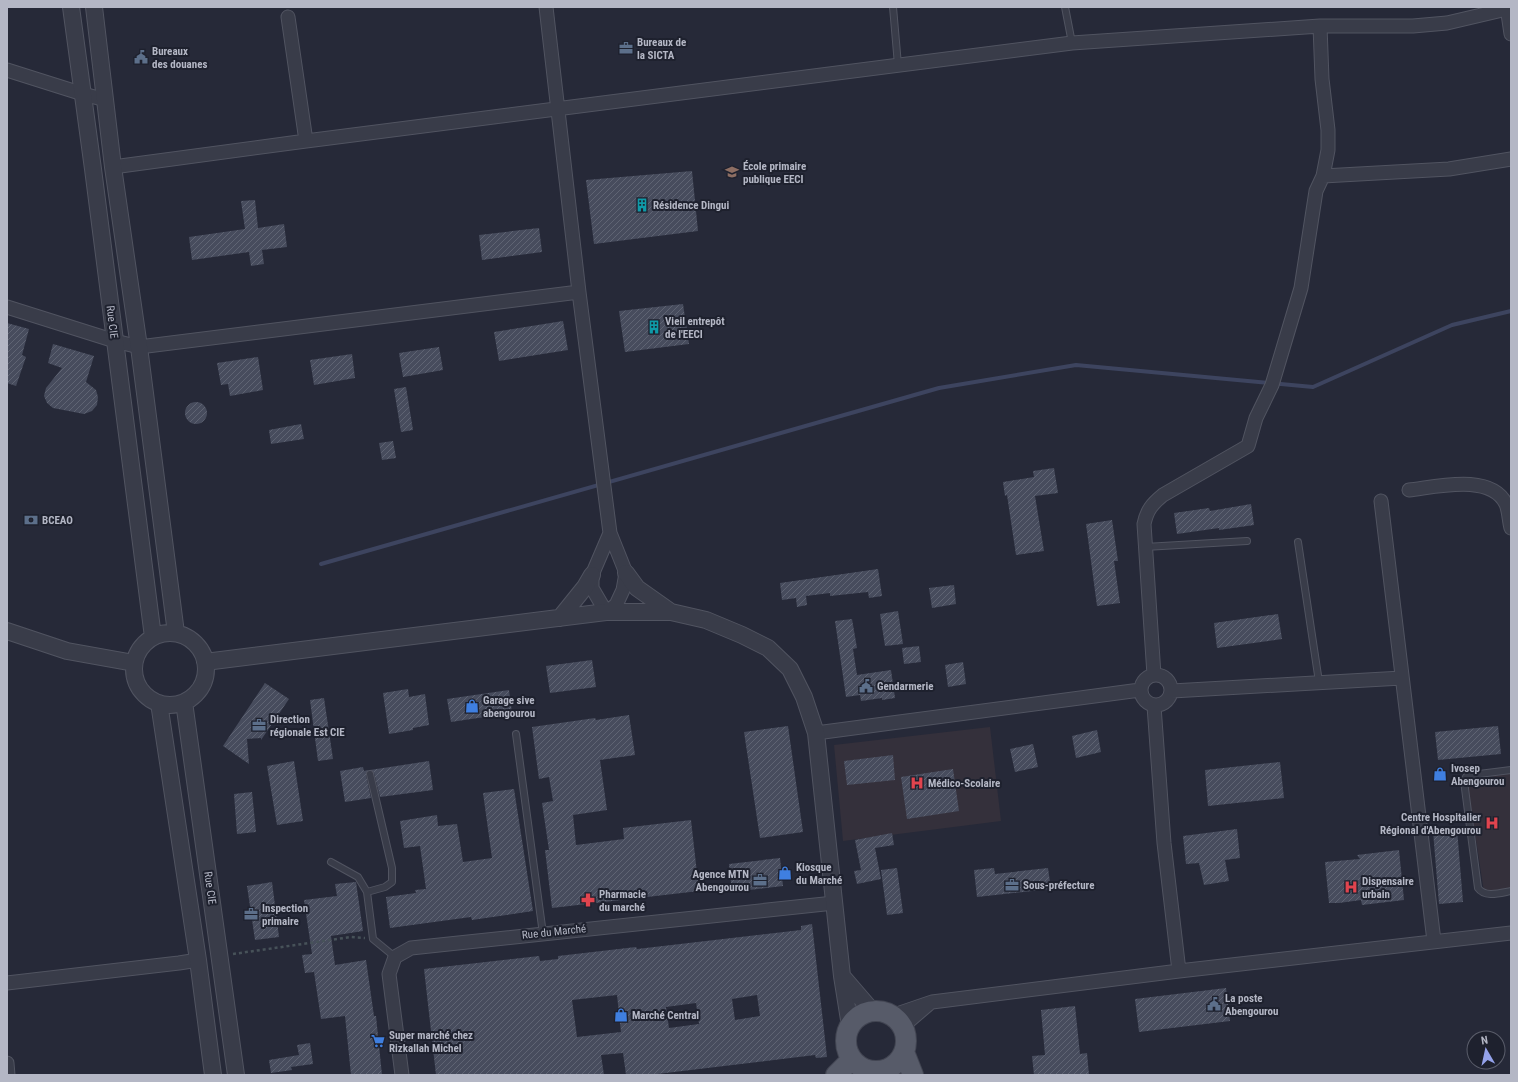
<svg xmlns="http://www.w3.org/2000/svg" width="1518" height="1082" font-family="'Roboto Condensed',sans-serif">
<defs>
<pattern id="building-hatch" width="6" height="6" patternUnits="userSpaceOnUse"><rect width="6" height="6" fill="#474c5d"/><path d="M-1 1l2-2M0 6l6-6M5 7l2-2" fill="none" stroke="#5f6473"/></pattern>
</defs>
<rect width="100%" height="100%" fill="#262938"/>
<path fill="#34303b" d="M990,727L1001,821L843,841L834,745Z
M1511,773V888L1484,892L1467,781Z"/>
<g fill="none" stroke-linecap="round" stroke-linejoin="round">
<path stroke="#3d445f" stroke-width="4" d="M321,564L939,388L1076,365L1313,387L1452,325L1511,311"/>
</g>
<path fill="url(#building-hatch)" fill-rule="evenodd" d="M692,171L698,231L594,244L586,180Z
M255,200L258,228L284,224L287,247L262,250L264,264L251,266L249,252L192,260L189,237L245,229L241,201Z
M539,228L542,252L482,260L479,235Z
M683,304L689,344L625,352L619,311Z
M563,321L568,350L499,361L494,332Z
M7,323L29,329L22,355L26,357L16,386L7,383Z
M53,344L94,356L86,382L96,390L98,397L97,405L92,411L84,414L53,408L47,403L44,396L46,388L62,368L48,363Z
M439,347L443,370L403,377L399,353Z
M352,354L355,378L314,385L310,360Z
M258,357L263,390L230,396L228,384L221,385L217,363Z
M406,387L413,430L401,432L394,389Z
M185 413a11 11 0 1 1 22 0a11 11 0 1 1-22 0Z
M301,424L304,439L271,444L269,430Z
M393,441L396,458L382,460L379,443Z
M1054,468L1058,493L1035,496L1044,551L1016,555L1007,495L1005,496L1003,482L1034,477L1033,471Z
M1251,504L1254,525L1219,530V528L1177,534L1174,513L1209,508L1210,511Z
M1112,520L1118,561H1114L1120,603L1097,606L1086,524Z
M878,569L882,596L869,598L868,592L830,596V593L806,596L807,605L797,607L796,598L782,600L780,583Z
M954,585L956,604L932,608L929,588Z
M898,611L903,644L885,646L880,614Z
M1278,614L1282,639L1217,648L1214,623Z
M852,619L857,648L853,649L857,675L891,670L895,698L882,700V698L861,701L860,695L846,697L835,621Z
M919,646L921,662L904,664L902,648Z
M592,660L596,687L550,693L546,666Z
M963,662L966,684L948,687L945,665Z
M265,683L289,699L261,740V738L247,739L249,764L223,746Z
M408,689L409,697L425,694L429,725L413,728V730L389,734L383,693Z
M509,690L512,713L451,722L447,699Z
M324,698L333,759L318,761L310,700Z
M629,715L635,755L600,760L607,810L573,815L576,845L624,839L623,828L691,820L699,891L552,908L545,850H549L542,803L553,801L549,777L539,779L532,727L595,718L596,720Z
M788,726L803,832L760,838L744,732Z
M1498,726L1501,754L1438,760L1435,732Z
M1097,730L1101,752L1076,758L1072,736Z
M1033,744L1038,767L1015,772L1010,749Z
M893,755L895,780L847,785L844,761Z
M294,761L303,821L277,825L267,766Z
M429,761L433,790L380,797L374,773L370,770Z
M1280,762L1284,798L1208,806L1205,770Z
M363,767L364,771L368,770L366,775L371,798L345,802L340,771Z
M953,769L959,811L907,819L901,777Z
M514,789L533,911L472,920L471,917L390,928L386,897L416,893L415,890L426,889L420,846L404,848L400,821L437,815L438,826L457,824L463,862L492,858L483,793Z
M252,792L256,832L237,834L234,794Z
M1237,829L1240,858L1225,860L1229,881L1204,885L1199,863L1186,864L1183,836Z
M1457,829L1463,902L1439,904L1433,831Z
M892,833L894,845L875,848L881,879L857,884L854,871L861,870L855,840Z
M1399,850L1404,900L1362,905L1361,900L1339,903H1329L1325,862L1360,859L1357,855Z
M780,858L783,886L732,892L729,864Z
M897,868L903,913L887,915L881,870Z
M994,868L995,874L1048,868L1051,889L977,897L974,870Z
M272,882L279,937L255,940L247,886Z
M356,882L363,931L331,936L335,965L366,960L374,1016H376L382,1075H351L345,1016L321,1019L314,972L305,973L302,955L312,954L304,900L337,896L335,884Z
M812,924L827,1057L816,1058L815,1055L649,1075H626L623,1053L601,1055L604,1075H436L424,969L539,956L540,961L558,959V956L636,947L637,949L801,930V926ZM617,995L621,1032L577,1037L572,1000ZM757,995L760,1016L735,1020L732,999ZM696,1003L699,1024L669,1028L666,1007Z
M1226,988L1230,1021L1139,1032L1135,999Z
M1075,1006L1080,1054L1087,1053L1089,1075H1034L1032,1056L1045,1055L1041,1010Z
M310,1043L313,1064L291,1067L292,1070L271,1073L269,1060L299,1055L297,1045Z"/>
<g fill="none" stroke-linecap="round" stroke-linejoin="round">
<g stroke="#515461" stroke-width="8">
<path id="service" d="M893,7L898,65
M1065,7L1072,43
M1298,542L1319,682
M1145,547L1247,541
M516,734L543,934
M1511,770L1471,775L1466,777L1464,781L1478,888C1485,898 1500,893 1511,891
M331,862L358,877L367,892L373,939L395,957
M367,892L385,887L392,882V868L370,774"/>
</g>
<g stroke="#515461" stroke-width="15">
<path id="minor" d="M546,7L579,292L610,533L626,573L623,590L616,605L606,612L592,588V575L610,533
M1507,7L1511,34
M288,17L306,141
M7,70L83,94L106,100
M113,167L306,141L1072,43L1320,26H1413L1447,23L1511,8
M1323,176L1449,169L1511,159
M7,307L115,341L139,347L579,292
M1409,490C1436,487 1491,473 1506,504C1509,511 1509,521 1511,528
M1381,501L1434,941
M1141 690a15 15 0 1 1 30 0a15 15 0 1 1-30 0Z
M1154,675L1144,524C1147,510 1152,504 1163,495L1248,446L1256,418L1272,385L1301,288L1316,191L1323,176L1328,150V130L1322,79L1320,26
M1172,691L1402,678
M1154,706L1164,843L1179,971
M816,733L1140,690
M7,983L179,963L198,960
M891,1016L932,1002L1179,971L1511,933
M902,1027L930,1003
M7,1063L8,1075
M402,1075L389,974L395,957L411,948L834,903"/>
</g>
<g stroke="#515461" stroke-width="18">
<path id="tertiary" d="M71,7L93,169L153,637
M94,7L113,167L139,347L176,633
M626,573L637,588L671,612
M560,618L585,587L592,575
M7,631L67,651L134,663
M134 669a36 36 0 1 1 72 0a36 36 0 1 1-72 0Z
M205,662L606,612H671L706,620L742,635L768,648L790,669L804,697L816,733L842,976L850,1026
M184,702L236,1075
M159,703L198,960L213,1075
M842,976L873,1012"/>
</g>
<g stroke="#424552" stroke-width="22">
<path id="primary" d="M846 1041a30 30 0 1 1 60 0a30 30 0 1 1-60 0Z
M904,1052L913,1075
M836,1075L852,1059"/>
</g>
<path stroke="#475259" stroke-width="2.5" stroke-dasharray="3 3" stroke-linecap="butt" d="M233,954L351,937L365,938"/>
<use href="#service" stroke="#393c49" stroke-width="6"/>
<use href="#minor" stroke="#393c49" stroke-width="13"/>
<use href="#tertiary" stroke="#393c49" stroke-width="16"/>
<use href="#primary" stroke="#575b69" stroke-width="20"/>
</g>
<defs>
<g id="office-bare" transform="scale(1.08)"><path d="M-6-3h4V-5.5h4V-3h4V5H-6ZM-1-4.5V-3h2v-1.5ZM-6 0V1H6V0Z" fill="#5c6f8a" stroke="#1e212e" stroke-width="2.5" paint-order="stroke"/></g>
<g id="civic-bare" transform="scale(1.08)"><path d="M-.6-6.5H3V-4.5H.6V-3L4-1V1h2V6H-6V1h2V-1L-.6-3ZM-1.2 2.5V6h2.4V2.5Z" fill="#5c6f8a" stroke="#1e212e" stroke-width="2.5" paint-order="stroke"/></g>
<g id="school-bare" transform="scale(1.08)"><path d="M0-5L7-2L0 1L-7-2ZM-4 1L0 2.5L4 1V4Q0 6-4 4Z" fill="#8d6e63" stroke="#1e212e" stroke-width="2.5" paint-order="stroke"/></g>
<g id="building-bare" transform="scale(1.08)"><path d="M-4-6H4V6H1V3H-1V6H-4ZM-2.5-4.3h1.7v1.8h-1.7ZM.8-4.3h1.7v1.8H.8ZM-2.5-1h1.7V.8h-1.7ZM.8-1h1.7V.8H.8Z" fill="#0f9aa8" stroke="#1e212e" stroke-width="2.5" paint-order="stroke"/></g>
<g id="bank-bare" transform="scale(1.08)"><path d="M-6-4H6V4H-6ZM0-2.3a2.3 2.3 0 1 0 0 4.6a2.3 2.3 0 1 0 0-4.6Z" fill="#5c6f8a" stroke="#1e212e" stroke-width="2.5" paint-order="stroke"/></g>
<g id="shop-bare" transform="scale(1.08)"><path d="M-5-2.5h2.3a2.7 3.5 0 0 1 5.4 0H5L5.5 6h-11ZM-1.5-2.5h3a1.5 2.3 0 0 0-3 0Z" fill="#3f7fe0" stroke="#1e212e" stroke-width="2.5" paint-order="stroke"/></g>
<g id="hospital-bare" transform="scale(1.08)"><path d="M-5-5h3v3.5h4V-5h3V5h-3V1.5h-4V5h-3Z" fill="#e0444e" stroke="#1e212e" stroke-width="2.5" paint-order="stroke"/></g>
<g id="pharmacy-bare" transform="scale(1.08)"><path d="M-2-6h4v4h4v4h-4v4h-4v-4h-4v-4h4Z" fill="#e0444e" stroke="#1e212e" stroke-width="2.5" paint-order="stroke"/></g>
<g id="supermarket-bare" transform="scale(1.08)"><path d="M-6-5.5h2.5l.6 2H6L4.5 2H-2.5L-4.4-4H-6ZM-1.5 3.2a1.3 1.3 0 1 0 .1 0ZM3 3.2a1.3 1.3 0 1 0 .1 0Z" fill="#3f7fe0" stroke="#1e212e" stroke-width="2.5" paint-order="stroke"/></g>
</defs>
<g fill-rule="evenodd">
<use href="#office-bare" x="626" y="48"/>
<use href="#civic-bare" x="141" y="57"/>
<use href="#school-bare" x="732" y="172"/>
<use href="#building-bare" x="642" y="205"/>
<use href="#building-bare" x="654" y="327"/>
<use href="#bank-bare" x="31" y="520"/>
<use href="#civic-bare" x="866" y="686"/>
<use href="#shop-bare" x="472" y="706"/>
<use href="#office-bare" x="259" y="725"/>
<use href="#shop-bare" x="1440" y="774"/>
<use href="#hospital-bare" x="917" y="783"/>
<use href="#hospital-bare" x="1492" y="823"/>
<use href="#shop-bare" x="785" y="873"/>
<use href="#office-bare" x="760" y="880"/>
<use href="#office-bare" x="1012" y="885"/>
<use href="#hospital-bare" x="1351" y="887"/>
<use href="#pharmacy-bare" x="588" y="900"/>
<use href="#office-bare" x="251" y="914"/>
<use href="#civic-bare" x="1214" y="1004"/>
<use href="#shop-bare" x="621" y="1015"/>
<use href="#supermarket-bare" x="378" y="1041"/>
</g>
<g text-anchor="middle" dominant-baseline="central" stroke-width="4" stroke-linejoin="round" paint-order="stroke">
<g font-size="11" font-weight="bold" fill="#b4b7c5" stroke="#1e212e" text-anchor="start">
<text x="637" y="42">Bureaux de<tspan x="637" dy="13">la SICTA</tspan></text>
<text x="152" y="51">Bureaux<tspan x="152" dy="13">des douanes</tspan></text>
<text x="743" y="166">École primaire<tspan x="743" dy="13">publique EECI</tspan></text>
<text x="653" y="205">Résidence Dingui</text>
<text x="665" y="321">Vieil entrepôt<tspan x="665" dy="13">de l'EECI</tspan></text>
<text x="42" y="520">BCEAO</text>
<text x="877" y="686">Gendarmerie</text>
<text x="483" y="700">Garage sive<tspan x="483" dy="13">abengourou</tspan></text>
<text x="270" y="719">Direction<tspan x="270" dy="13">régionale Est CIE</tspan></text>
<text x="1451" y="768">Ivosep<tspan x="1451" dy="13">Abengourou</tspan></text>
<text x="928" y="783">Médico-Scolaire</text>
<text x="1481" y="817" text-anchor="end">Centre Hospitalier<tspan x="1481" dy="13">Régional d'Abengourou</tspan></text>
<text x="796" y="867">Kiosque<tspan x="796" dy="13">du Marché</tspan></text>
<text x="749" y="874" text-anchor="end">Agence MTN<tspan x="749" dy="13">Abengourou</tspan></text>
<text x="1362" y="881">Dispensaire<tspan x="1362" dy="13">urbain</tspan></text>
<text x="1023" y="885">Sous-préfecture</text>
<text x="599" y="894">Pharmacie<tspan x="599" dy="13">du marché</tspan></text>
<text x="262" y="908">Inspection<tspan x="262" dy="13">primaire</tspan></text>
<text x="1225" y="998">La poste<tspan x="1225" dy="13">Abengourou</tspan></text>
<text x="632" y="1015">Marché Central</text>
<text x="389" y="1035">Super marché chez<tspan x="389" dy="13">Rizkallah Michel</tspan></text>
</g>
<g font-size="11" fill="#b4b7c5" stroke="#1e212e">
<text transform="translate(112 322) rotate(83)">Rue CIE</text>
<text transform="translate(210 888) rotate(82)">Rue CIE</text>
<text transform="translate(554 932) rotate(-6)">Rue du Marché</text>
</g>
</g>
<rect width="1518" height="1082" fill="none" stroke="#b4b7c5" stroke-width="16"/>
<g transform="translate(1486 1050) rotate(351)"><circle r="19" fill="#1e212e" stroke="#5a5d6a"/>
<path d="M0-3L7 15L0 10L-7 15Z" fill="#94a2ea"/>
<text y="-6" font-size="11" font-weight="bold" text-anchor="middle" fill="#b4b7c5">N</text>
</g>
</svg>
